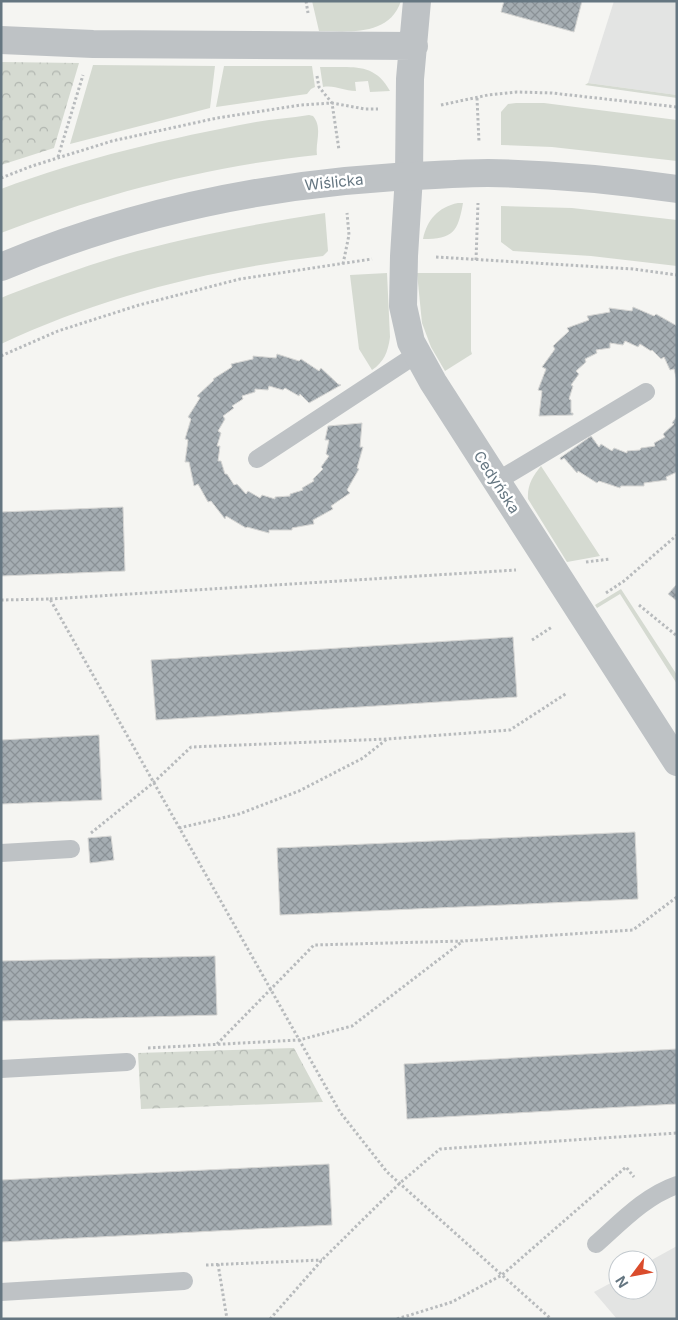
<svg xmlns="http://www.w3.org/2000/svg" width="678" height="1320" font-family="Inter,sans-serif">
<defs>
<pattern id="forest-crowns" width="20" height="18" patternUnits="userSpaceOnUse" patternTransform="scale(1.25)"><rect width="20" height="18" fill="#d5dad1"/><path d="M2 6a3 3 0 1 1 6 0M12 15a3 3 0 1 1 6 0" fill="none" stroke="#b0b5af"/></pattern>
<pattern id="building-cross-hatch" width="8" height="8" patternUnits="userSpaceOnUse" patternTransform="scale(1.25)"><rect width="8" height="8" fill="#a5adb2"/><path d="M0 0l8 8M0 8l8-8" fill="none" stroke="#8a9196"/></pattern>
</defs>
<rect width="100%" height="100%" fill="#f5f5f2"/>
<path fill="#e3e4e3" d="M614,1H677V95L588,83Z
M677,1246V1319H617L594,1292L618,1279V1290H648V1262Z"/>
<path fill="#d5dad1" d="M312,1H401C389,37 348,31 319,31Z
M93,65L215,66L210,108L70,144Z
M224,66H312L315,87L311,89L307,94L216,107Z
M320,67C350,68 374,61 390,91L370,92L368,81L355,82L356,91C343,91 336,85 323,87Z
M588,83L677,95V98L585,85Z
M516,103H544L677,120V161L552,147L501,145V112L508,104Z
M309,115L313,116C323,128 315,142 317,155C209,166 102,194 1,233V189C83,158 170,138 256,122C273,119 291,118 309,115Z
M458,203H463C458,232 453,239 423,239C427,220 438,207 458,203Z
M501,206L572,208L677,220V266L591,256L513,251L501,242Z
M325,213L328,251L323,256C212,269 103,296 1,344V298L8,295C44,281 80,268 116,257C185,237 255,224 325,213Z
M387,273L390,337C388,352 384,362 372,370L359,349L350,275Z
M417,273H471V351L472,354L445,371L431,347L422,323Z
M541,466L600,556L567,562L528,499C527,485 533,476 541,466Z
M621,589L677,675V684L620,594L597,608L595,605Z"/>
<path fill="url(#forest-crowns)" d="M1,62L79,63L54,148L1,165Z
M294,1048L323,1102L141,1109L138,1053Z"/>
<path fill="url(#building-cross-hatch)" stroke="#d6d6d4" d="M504,1H582L574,32L501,12Z
M633,307L654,316L656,314L677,326V381L674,369L670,370L664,357L661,359L652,350L651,351L640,344L638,347L625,341L623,345L610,343V348L596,350L597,353L585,359L586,362L576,371L579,374L571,385L573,386L569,399L571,400V413H573V415L539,416L542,391L538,390L546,369L542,367L555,349L553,346L569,331L567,328L589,320L587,316L610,312L609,308L632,311Z
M277,354L299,361L301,359L319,371L321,368L338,384L341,385L309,403L300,394L299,396L285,388L283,390L269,386L268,390L255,389V392L242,396L243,399L232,406L234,408L223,416L225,419L218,431L221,433L217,446H220L218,461H221L225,474H227L234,485L237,484L246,494L248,491L260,498L262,495L275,499V497L290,496V494L303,490L302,488L314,481L313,479L323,469L321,467L329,456L326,454L329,440H325L328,426L362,423L360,447H363L357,468L359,469L347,490L350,493L331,506L333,509L313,520L314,524L292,528V530H269V533L247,527L246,528L226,516L225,519L211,501L208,502L198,484L194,486L189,462H185L188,440L185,439L191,419L188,417L200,398L197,396L214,380L213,379L232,367L231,364L253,359V356L276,358Z
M677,416V472L666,477L667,480L644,483V486H621L620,488L599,481L597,483L578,471L577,473L564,458L561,460L560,458L591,436L599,447L601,444L612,451L614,448L627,453V451L640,450L641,448L655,446L654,443L665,437L663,434L674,424L672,423Z
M123,507L125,571L1,576V512Z
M677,584V601L668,594Z
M513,637L517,697L156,720L151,660Z
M99,735L102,800L1,804V740Z
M635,832L638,899L280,915L277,848Z
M111,836L114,860L90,863L88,838Z
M215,956L217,1015L1,1021V961Z
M677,1049V1104L407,1119L404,1064Z
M329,1164L332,1225L1,1242V1180Z"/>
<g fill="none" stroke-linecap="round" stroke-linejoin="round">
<path stroke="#b8bbbd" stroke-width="3" stroke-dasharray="2.5 2.5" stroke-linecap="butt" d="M306,1L308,13
M317,76L319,87L332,103L339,150
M477,98L479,142
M441,105L488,95L517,92L552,93L677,107
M58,157L83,75
M1,178L32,166L112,141L217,118L301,105L332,103L365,109H378
M436,257L633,269L677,275
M476,260L478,203
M343,264L349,235L347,213
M1,356L58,331L139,305L240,279L372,259
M586,562L610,559
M606,593L624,581L677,535
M50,599L516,570
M1,600L50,599L340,1112L387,1172L551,1319
M639,605L677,636
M532,640L552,627
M179,828L239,814L299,791L363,758L387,739
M91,833L153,783L191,747L387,739L510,730L567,693
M217,1044L314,945L463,941L633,930L677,897
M148,1048L299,1040L352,1026L463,941
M218,1264L227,1319
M206,1265L322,1260
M270,1319L322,1260L400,1183L440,1149L677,1133
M397,1319L452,1302L502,1275L626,1167L634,1177"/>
<path stroke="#bec2c5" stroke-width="18" d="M257,459L417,354
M497,481L646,392
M1,853L71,849
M1,1069L127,1062
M596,1244C621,1222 645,1196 677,1185
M1,1292L184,1281"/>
<path stroke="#bec2c5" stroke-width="28" d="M417,1L410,79L409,176L404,256L403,306L411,342L433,382L677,762
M1,40L93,44L414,46"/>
<path stroke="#bec2c5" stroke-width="28" d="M1,267C139,209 286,180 435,175C453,174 471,173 488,173C551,174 615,180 677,189"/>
</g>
<g text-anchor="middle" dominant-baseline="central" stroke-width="5" stroke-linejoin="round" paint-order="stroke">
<g font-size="15" fill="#657681" stroke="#fff">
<text transform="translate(334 182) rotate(-6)">Wiślicka</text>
<text transform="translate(497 482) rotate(57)">Cedyńska</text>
</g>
</g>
<rect width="678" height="1320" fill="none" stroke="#657681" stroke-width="5"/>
<g transform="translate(633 1275) rotate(238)"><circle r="24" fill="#ffffff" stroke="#c1c8cd"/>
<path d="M0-4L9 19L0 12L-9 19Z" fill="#da4c2c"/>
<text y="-8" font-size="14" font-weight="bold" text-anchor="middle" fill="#657681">N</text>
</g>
</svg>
